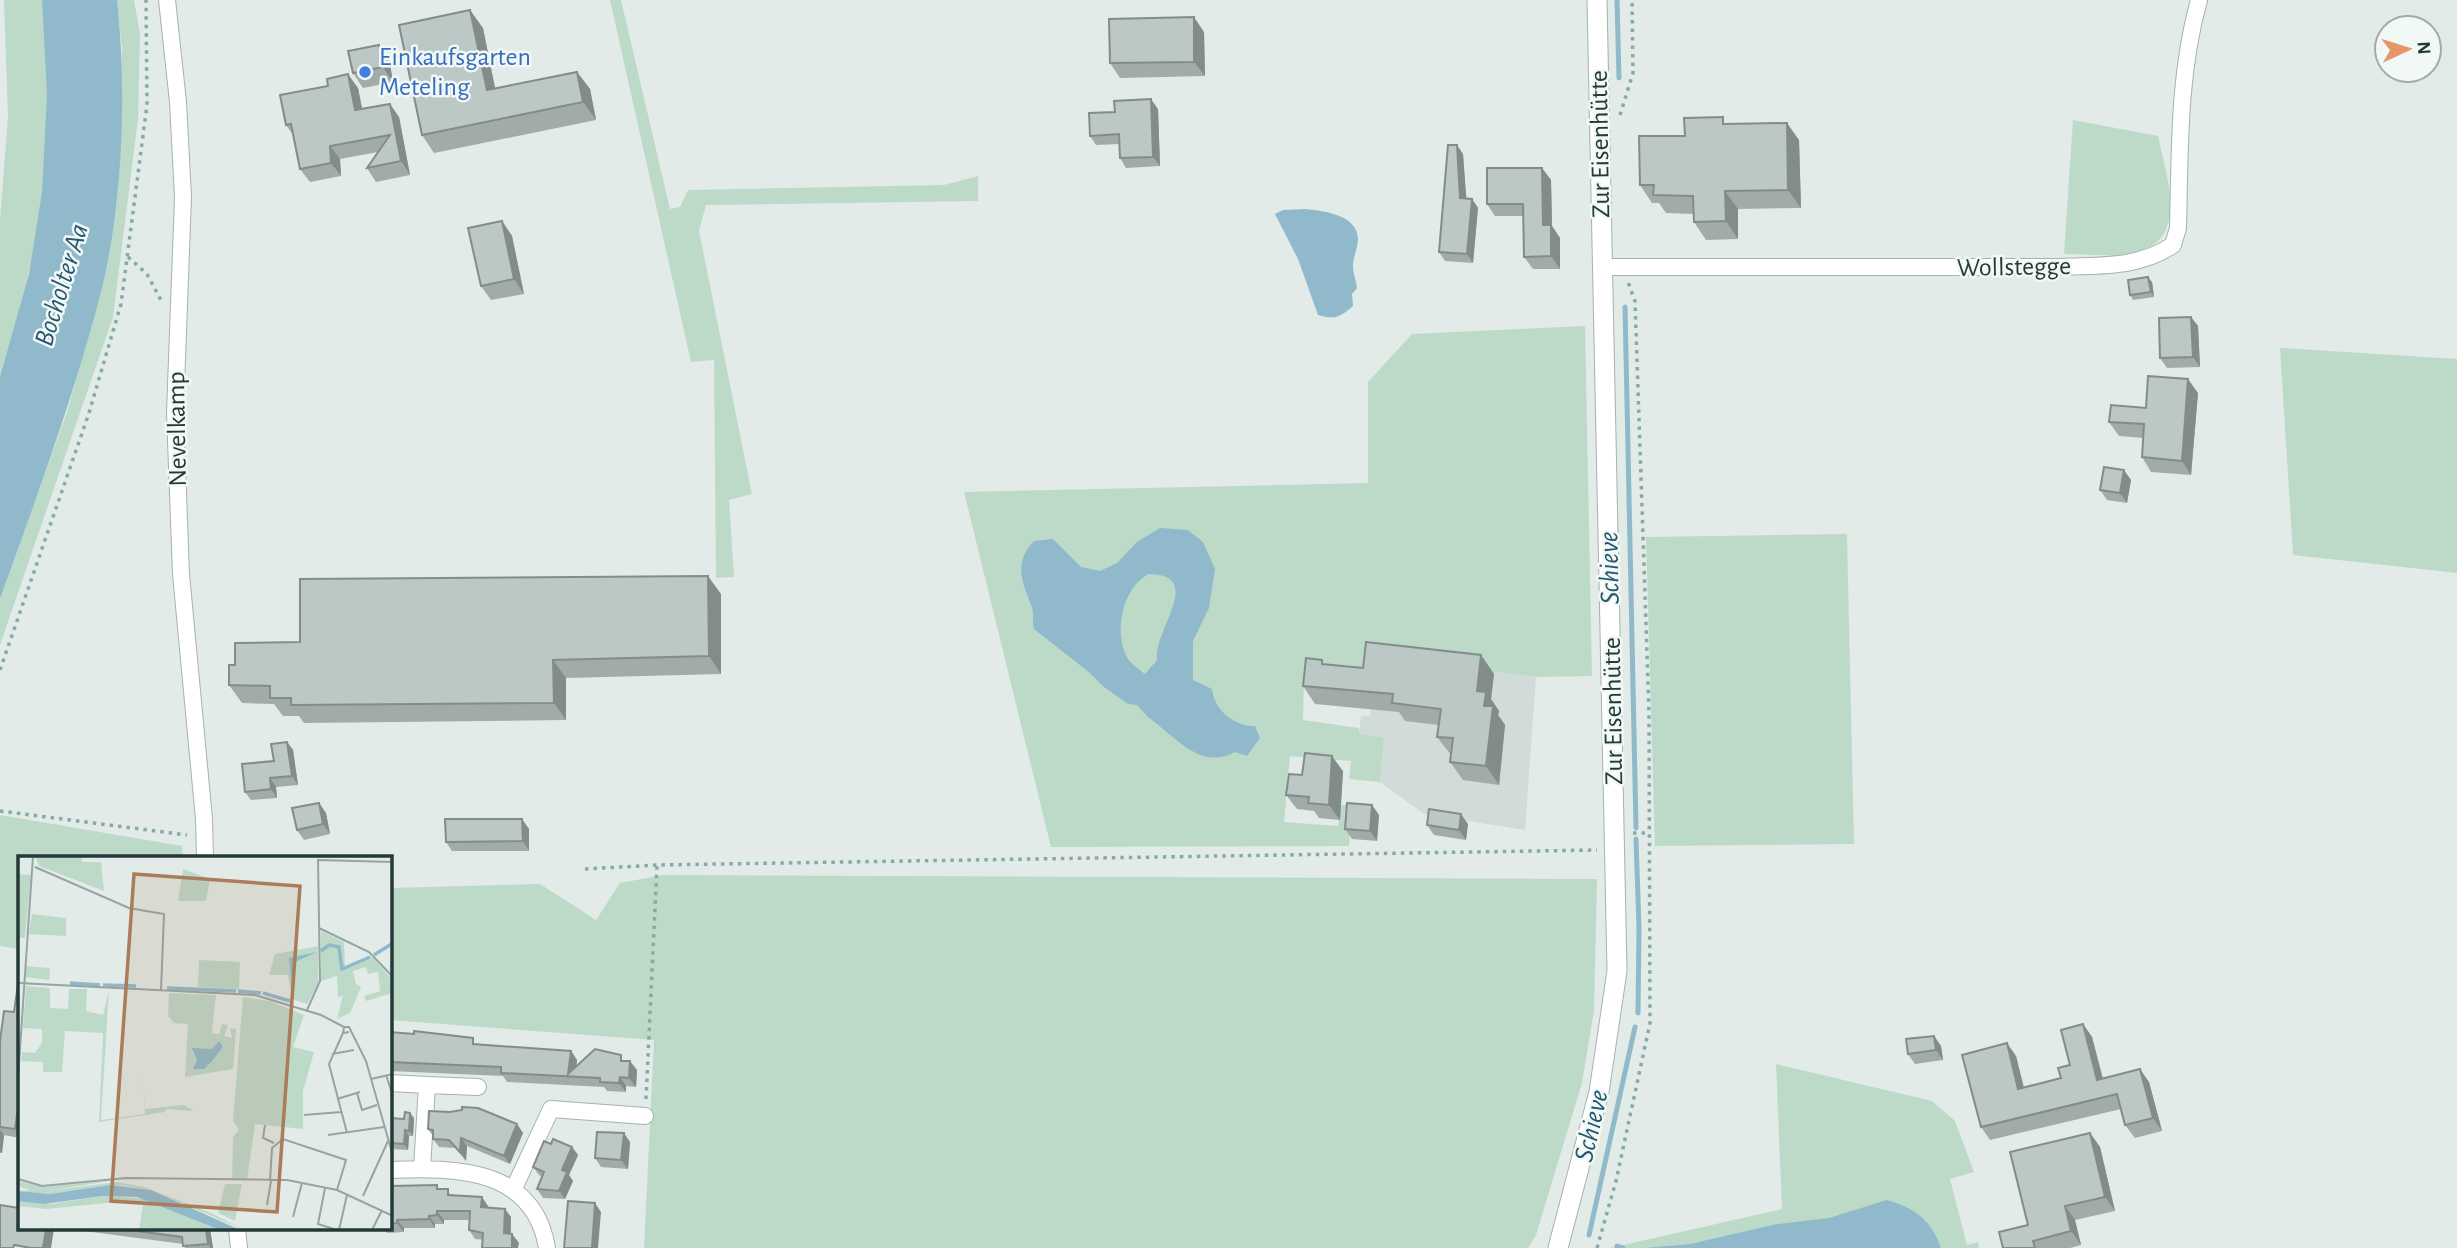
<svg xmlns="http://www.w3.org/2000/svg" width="2457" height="1248" font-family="'Alegreya Sans',sans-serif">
<rect width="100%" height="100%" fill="#e2ebe8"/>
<path fill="#d1dbd8" d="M1375,658L1536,677L1525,830L1424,814L1380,782L1384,737L1359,734L1361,716H1370Z"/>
<path fill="#bddac9" d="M4,0H42C60,118 39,265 0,377V220L8,117Z
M117,0H134L140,34L138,119L113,317L0,645V599L67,412L100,294L117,201L122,48Z
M610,0H621L670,209L680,207L688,190L944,185L978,176V201L706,205L699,231L752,494L729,500L734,577L716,578L714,360L691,362Z
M2073,120L2158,136C2165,172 2190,236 2140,251C2117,258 2088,254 2064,254Z
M1585,326L1592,676L1536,677L1375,658L1372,680L1304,670L1303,720L1359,728V734L1384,737L1380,782L1349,779L1351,761L1290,756L1284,822L1338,826L1341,805H1352L1349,846L1051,847L964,492L1368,483V382L1412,334Z
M2280,348L2457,359V573L2293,555Z
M1847,534L1854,844L1655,846L1646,537Z
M0,815L182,846L183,858H19V949L0,946Z
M663,875L1597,879L1594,1010L1582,1083L1536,1235L1528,1248H644L654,1040L390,1020V888L540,884L596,920L620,883Z
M1776,1064L1932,1101L1955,1121L1974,1172L1950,1179L1967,1245L1978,1242L1979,1248H1610L1782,1209Z"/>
<path fill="#90b9cb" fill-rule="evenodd" d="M42,0H117C127,91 123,207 100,296C73,399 36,499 0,599V377L29,274L42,192L47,95Z
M1305,209C1323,211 1357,214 1358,239C1358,248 1353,257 1353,266C1353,273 1356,280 1357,288L1352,294L1353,306C1340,317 1335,320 1318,315L1298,259L1275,214L1283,210Z
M1160,528L1188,530L1203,542L1215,569L1209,608L1193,641V680L1212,689C1214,710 1235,727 1255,726L1260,738L1247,756L1235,752C1200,771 1176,737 1148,717L1137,705L1128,704L1104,687L1090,673L1034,629C1032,622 1034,614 1032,607C1022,582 1013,563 1034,541L1053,539L1081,567L1100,571L1117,563L1137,542ZM1149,574C1206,575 1153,630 1157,660L1145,674C1140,670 1132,665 1128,659C1113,634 1122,587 1149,574Z
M1887,1200C1914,1208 1931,1219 1941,1248H1645L1690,1244L1777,1224L1829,1218Z"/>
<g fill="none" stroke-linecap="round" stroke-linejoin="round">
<path stroke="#90b9cb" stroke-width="5" d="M1617,0L1619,78
M1625,307L1636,828
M1636,839L1639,928L1638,1013
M1589,1235L1635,1027
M1617,1246L1623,1248"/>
<g stroke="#a5b2b0" stroke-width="18">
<path id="minor" d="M167,0L178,102L183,197L175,413L181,574L204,819L205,858
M1603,267H2062C2102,265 2138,268 2173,245L2178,228C2180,151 2178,75 2199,0
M390,1083L427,1085
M422,1169L427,1085L478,1087
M390,1170C456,1167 534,1168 547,1248
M514,1188L551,1109L645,1116
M237,1229L239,1248"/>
</g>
<g stroke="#a5b2b0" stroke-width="21">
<path id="tertiary" d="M1558,1248L1599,1092L1617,971L1597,0"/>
</g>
<path stroke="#86aba5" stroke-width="3.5" stroke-dasharray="3.5 5" stroke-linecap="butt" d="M1620,115L1633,73L1632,0
M128,257L147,274L162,302
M0,670L89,413L121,304L147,105L146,0
M0,811L187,835
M1633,833H1650
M585,869L657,865L1597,850
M646,1099L657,866
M1597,1248L1616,1181L1650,1023L1649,712L1635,301L1628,282"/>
<use href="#minor" stroke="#fff" stroke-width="16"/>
<use href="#tertiary" stroke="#fff" stroke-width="19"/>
</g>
<path fill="#a1aca9" d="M483,28L495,88L577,72L590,89L596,120L434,153L422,135Z
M1204,32L1205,76L1120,78L1110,63Z
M389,59L393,82L363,88L353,73Z
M358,88L362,109L399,117L410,175L376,182L367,168L378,152L340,159L341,176L310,182L300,169L294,136L286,125Z
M1158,109L1160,166L1126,168L1120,158L1119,144L1096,145L1090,136Z
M1728,124L1799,140L1801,208L1738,209V239L1706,240L1694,222V214L1666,213L1659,203H1652L1640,185L1685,136Z
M1463,154L1466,198L1472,199L1478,208L1473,263L1445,261L1439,252Z
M1542,168L1551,180L1552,226L1560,238V269H1533L1524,257L1523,216H1495L1487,204Z
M502,221L512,236L524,294L491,300L481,286Z
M2152,282L2154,297L2133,300L2130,295Z
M2191,317L2198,326L2200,367L2167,368L2160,358Z
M2198,393L2191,475L2151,472L2142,457L2143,438L2119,436L2109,422L2146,408Z
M2131,480L2127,503L2107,500L2100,490Z
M721,594V674L566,678V720L304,723L299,716H283L274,704L242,703L229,685L235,665L300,642Z
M1481,655L1494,674L1491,699L1499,711L1498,715L1505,725L1499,785L1463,780L1450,762L1451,755L1437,737L1439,725L1405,721L1399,712L1315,704L1303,686L1326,664L1363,668Z
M287,742L293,750L298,785L276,787L277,798L251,800L245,792L274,761Z
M1343,771L1340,820L1319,818L1314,811L1297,809L1286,795L1302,775Z
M319,803L326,813L330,834L304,840L297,830Z
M1372,805L1379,815L1377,841L1352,839L1345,829Z
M1468,824L1466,840L1434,835L1427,825Z
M529,829V851H452L446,842Z
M19,977V1138L4,1135L2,1153H0V1041L14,1012Z
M2083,1024L2092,1037L2103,1078L2149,1082L2162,1131L2135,1138L2125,1125L2121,1109L1990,1140L1981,1127L2016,1056L2024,1087L2061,1078L2070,1065Z
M390,1032L477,1045L571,1051L577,1060L576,1067L626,1061L637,1070L636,1087L626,1086V1092L607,1091L604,1087L507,1082L503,1076L390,1071Z
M1934,1036L1941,1046L1943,1060L1915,1064L1908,1054Z
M390,1118H414L413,1136H409L408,1150L390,1149Z
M517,1124L523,1133L510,1164L467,1146L466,1161L455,1148L439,1147L433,1139V1136L428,1129Z
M2090,1133L2100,1147L2115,1211L2075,1220L2081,1245L2070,1248H2003L2028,1225Z
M630,1142L628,1169L601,1167L595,1158Z
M551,1144L572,1147L578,1155L569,1175L573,1181L565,1199L543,1198L537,1189L542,1177L539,1175L533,1167Z
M390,1186L439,1189L453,1195L488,1206V1208L505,1209L511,1217V1234H512L519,1243L475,1239L469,1230V1220H444V1224H435V1228H404V1232L387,1233L384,1229H390Z
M69,1229H210L213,1248H185L183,1244Z"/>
<path fill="#838c8a" d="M470,10L483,28L499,108L487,90Z
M1194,17L1204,32L1205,76L1194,62Z
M379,45L389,59L393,82L383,67Z
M577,72L590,89L596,120L583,102Z
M348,74L358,88L365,124L355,110Z
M1151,99L1158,109L1160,166L1153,157Z
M390,104L399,117L410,175L401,161Z
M1787,123L1799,140L1801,208L1788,190Z
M1457,145L1463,154L1467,207L1460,198Z
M330,146L340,159L341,176L331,163Z
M1542,168L1551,180L1552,226L1560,238V269L1551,256L1543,225Z
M1725,191L1738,209V239L1726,221Z
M1472,199L1478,208L1473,263L1467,254Z
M502,221L512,236L524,294L514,279Z
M2148,277L2152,282L2154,297L2151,292Z
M2191,317L2198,326L2200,367L2193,357Z
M2188,379L2198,393L2191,475L2182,461Z
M2124,470L2131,480L2127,503L2120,493Z
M708,576L721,594V674L709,656Z
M1481,655L1494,674L1491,699L1499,711L1498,715L1505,725L1499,785L1486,766L1484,706L1477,691Z
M553,660L566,678V720L554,703Z
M287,742L293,750L298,785L292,776Z
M1332,756L1343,771L1340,820L1329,805Z
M270,778L276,787L277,798L271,789Z
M319,803L326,813L330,834L323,824Z
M1372,805L1379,815L1377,841L1370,831Z
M1461,814L1468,824L1466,840L1459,830Z
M522,819L529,829V851L523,841Z
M2083,1024L2092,1037L2106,1093L2097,1080Z
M1934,1036L1941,1046L1943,1060L1936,1050Z
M2007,1043L2016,1056L2027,1102L2018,1089Z
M571,1051L577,1060L575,1077L568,1074Z
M630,1061L637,1070L636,1087L629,1078Z
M2140,1069L2149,1082L2162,1131L2153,1118Z
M620,1077L626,1086V1092L619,1083Z
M18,1108L19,1110V1135L15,1129Z
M410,1113L414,1118L413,1136L409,1131Z
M517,1124L523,1133L510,1164L504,1156Z
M0,1130L4,1135L2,1153L0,1151Z
M405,1130L409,1136L408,1150L404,1144Z
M624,1133L630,1142L628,1169L621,1160Z
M2090,1133L2100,1147L2115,1211L2105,1197Z
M461,1138L467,1146L466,1161L460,1152Z
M572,1147L578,1155L569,1175L573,1181L565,1199L559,1191L562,1170Z
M482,1197L488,1206V1216L481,1207Z
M595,1203L601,1212L598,1248H592Z
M2065,1206L2075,1220L2081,1245L2071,1231Z
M505,1209L511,1217L510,1242L504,1233Z
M437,1211L444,1220V1224L437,1215Z
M429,1216L435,1224V1228L429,1219Z
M397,1220L404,1228V1232L397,1223Z
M46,1229H54L51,1248H43Z
M206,1229H210L213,1248H211L208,1244Z
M512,1234L519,1243L518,1248H512Z"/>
<path fill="#bbc8c5" stroke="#838c8a" stroke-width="2" d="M470,10L487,90L577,72L583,102L422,135L399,25Z
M1194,17V62L1110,63L1109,19Z
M379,45L383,67L353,73L348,51Z
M348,74L355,110L390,104L401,161L367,168L390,135L330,146L331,163L300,169L291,124L286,125L280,95L328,86L327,79Z
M1151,99L1153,157L1120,158L1119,134L1090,136L1089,113L1115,112L1114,101Z
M1723,117V124L1787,123L1788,190L1725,191L1726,221L1694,222L1693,196L1653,195L1654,185H1640L1639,136H1685L1684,118Z
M1448,145H1457L1460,198L1472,199L1467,254L1439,252Z
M1487,168H1542L1543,225H1551V256L1524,257L1523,204H1487Z
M502,221L514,279L481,286L468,228Z
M2148,277L2151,292L2130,295L2128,280Z
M2191,317L2193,357L2160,358L2159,318Z
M2148,376L2188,379L2182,461L2142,457L2144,424L2109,422L2111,405L2146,408Z
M2104,467L2124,470L2120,493L2100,490Z
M708,576L709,656L553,660L554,703L291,705V698H270V686L229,685V665H235V643L300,642V579Z
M1366,642L1481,655L1477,691L1486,692L1484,706H1493L1486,766L1450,762L1453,738L1437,737L1441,709L1392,703L1393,694L1303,686L1306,658L1322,660V664L1363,668Z
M287,742L292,776L270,778L271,789L245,792L242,764L274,761L271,744Z
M1305,753L1332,756L1329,805L1308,803L1309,797L1286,795L1289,774L1302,775Z
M319,803L323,824L297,830L292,808Z
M1347,803L1372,805L1370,831L1345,829Z
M1429,809L1461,814L1459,830L1427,825Z
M445,819H522L523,841L446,842Z
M19,977V1109L18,1108L15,1129L0,1127V1041L4,1011L14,1012Z
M2083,1024L2097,1080L2140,1069L2153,1118L2125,1125L2117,1094L1981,1127L1962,1055L2007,1043L2018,1089L2061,1078L2058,1068L2070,1065L2061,1030Z
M414,1031L473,1038V1044L571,1051L568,1074L595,1049L621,1055V1061H630L629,1078L620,1077L619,1083L600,1082V1078L501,1073V1067L390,1062V1032L414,1034Z
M1934,1036L1936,1050L1908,1054L1906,1039Z
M462,1107L478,1108L517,1124L504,1156L461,1138L460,1152L449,1140L433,1139V1130L428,1129L429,1111L450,1112L462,1110Z
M405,1112L410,1113L409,1131L405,1130L404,1144L390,1143V1118L404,1119Z
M597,1132L624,1133L621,1160L595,1158Z
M2090,1133L2105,1197L2065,1206L2071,1231L2033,1241L2035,1248H2003L1999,1232L2028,1225L2010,1152Z
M553,1139L572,1147L562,1170L567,1172L559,1191L537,1189L544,1172L533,1167L544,1141L551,1144Z
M437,1185V1189H448V1195L482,1197L481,1207L505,1209L504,1233L512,1234V1248H482L483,1233L469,1230L470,1211H437V1215L429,1216V1219L397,1220V1223L390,1224V1186Z
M568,1201L595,1203L592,1248H564Z
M0,1205L19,1208L18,1215H19V1229H46L43,1248H31L14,1245L13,1248H0Z
M122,1229H206L208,1244L183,1246L182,1237Z"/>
<circle fill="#3f7fe0" stroke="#f2f8f6" stroke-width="2.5" cx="365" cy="72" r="7"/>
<g text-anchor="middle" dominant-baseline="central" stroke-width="5" stroke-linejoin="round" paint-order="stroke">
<g font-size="26" fill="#366cbe" stroke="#f2f8f6" text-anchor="start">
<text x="379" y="57">Einkaufsgarten<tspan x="379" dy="30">Meteling</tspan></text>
</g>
<g font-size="26" fill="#243a38" stroke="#f2f8f6">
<text transform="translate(1600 144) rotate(-91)">Zur Eisenhütte</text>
<text transform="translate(2014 267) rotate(-1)">Wollstegge</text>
<text transform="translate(177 429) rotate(-91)">Nevelkamp</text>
<text transform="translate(1613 711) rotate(-91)">Zur Eisenhütte</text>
</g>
<g font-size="28" font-style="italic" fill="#245870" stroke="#f2f8f6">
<text transform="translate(62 285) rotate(-73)">Bocholter Aa</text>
<text transform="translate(1610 568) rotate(-91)">Schieve</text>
<text transform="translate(1592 1126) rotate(-77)">Schieve</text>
</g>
</g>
<g transform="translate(18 856)">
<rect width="374" height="374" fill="#e2ebe8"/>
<path d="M17,0H62L65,6H83L86,35L21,10ZM165,13L192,23L188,45H160ZM0,18L13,19L7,82H0ZM14,58L48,62V80L11,78ZM303,75L326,86L327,112L352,100L356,103L374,123V137L348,145L346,140L362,135L360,116L350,118L348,111L335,115L338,128L343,131L332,157L319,163L325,139L320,142L319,120L303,125ZM300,90V128L289,148L274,143L270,119H251L257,98ZM181,104L222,106L221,133L180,131ZM8,110L32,112L31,124L7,121ZM8,130L32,132V152L50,153L51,133H69L68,155L85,159L91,134L83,264L127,258L125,216L127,253L166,249L176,255L148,253L147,256L81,266L85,177L47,175L44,216H25V206L3,205L4,196L17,197L24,187V173L5,172ZM151,137L198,139L194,177L201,178L204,168L210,169L206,180L214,182L212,172L218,173L215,213L167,221L170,168L156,167L150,160ZM225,141L252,145L286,159L275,191L296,196L285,235V273L237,268L229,324H214L215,281L221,274L215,265ZM98,324L28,335L99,326L126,331L193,357L226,374L133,334L101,329L32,338L0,335L12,334L0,330V325L26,331ZM207,328H224L217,365L200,357ZM84,340L130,343L202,374H121L125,347L109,345L28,353L0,350V345L33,348Z" fill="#bddac9"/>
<path d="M299,96L277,106L275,141L271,102ZM201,185L205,191L195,204L186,213H175L179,204L174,192L194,193ZM93,329L133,334L222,374H202L119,341L84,340L26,348L0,345V335L32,338Z" fill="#90b9cb"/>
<path fill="none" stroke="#90b9cb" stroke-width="3.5" d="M303,95L311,89L321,91L324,113L352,101M356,99L375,87M52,127L82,129M85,129L118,130M149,132L218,135M220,135L243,137M245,137L272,145"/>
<path fill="none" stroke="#96a4a2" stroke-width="2" d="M17,11L111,52L146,58L143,134M301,72L351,96L375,121M0,127L237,139L303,159L326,171M289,154L302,125L300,4L375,6M331,176L325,177L326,171H331L348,205L375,300M325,177L311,208L329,277M314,198L336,194M368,219L375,240M0,223L15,0M353,223L375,218M339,237L344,254L359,249M0,240V292M319,243L342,236M286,259L323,256M247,269L245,282L256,287M310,279L366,271M0,323L24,330L108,322L269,324L319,334L375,360M252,325L254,292L265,283L328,304L319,334M307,332L300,368L319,374M345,340L370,285M249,349L253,325M275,361L284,327M321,374L329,339M354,374L364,354"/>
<path fill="#aa7c59" fill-opacity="0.15" stroke="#aa7c59" stroke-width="3.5" d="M116,18L282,30L259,356L93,345Z"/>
<rect width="374" height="374" fill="none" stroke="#243a38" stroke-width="3.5"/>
</g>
<g transform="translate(2408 49) rotate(86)"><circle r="33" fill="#f2f8f6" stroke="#a0acaa" stroke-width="2"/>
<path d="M0-5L12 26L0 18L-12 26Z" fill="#e49867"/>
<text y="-10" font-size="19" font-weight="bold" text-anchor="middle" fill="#243a38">N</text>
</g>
</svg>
